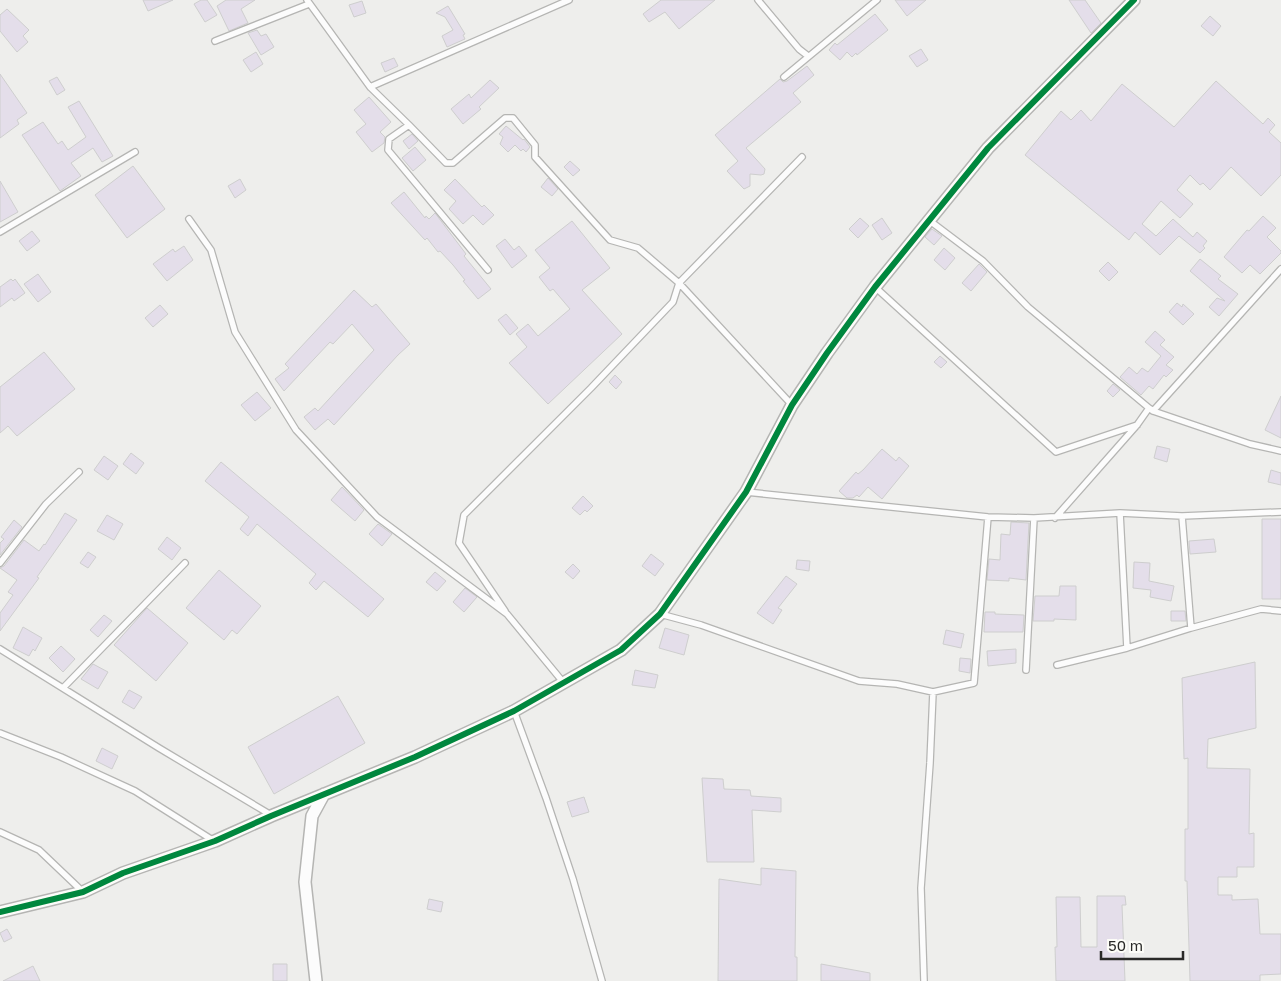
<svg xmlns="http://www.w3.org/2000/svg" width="1281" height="981" font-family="'Golos Text',sans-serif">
<rect width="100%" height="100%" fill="#eeeeec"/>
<path fill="#e4deea" stroke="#cecece" d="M143,0H173L148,11Z
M201,0H207L217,15L205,22L194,4Z
M226,0H255L241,9L248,23L229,31L217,6Z
M661,0H715L679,29L665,12L649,22L643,14Z
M895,0H926L907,16Z
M1069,0H1085L1101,23L1091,33Z
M362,1L366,13L354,17L349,5Z
M448,6L465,34L463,35L465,39L447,47L442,36L453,30L445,17L436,13Z
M7,9L29,30L23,36L28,42L17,52L0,31V15Z
M875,14L888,30L857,55L856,53L852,57L847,52L840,60L829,50L835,43L837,45Z
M1210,16L1221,26L1213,36L1201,26Z
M257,30L261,36L266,34L274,47L261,55L248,33Z
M921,49L928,60L917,67L909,56Z
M256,52L263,64L251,72L243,60Z
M394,58L398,66L385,72L381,63Z
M807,66L814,75L793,93L801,102L746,148L765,169L764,174L761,175L750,174V186L744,189L727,171L738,161L715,135L780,79L783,82L787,81Z
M0,74L27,113L17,120L19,124L0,138Z
M57,77L65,90L57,95L49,81Z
M490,80L499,88L479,107L481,109L463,124L451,109L469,94L471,98Z
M1216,81L1263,124L1268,118L1275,125L1269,132L1281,143V175L1261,196L1231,167L1210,190L1203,183L1200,185L1190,175L1177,190L1193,204L1180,218L1161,201L1142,224L1156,236L1173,219L1193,237L1197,232L1207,241L1203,246L1205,248L1200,253L1179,236L1160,255L1135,232L1129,240L1025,155L1061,111L1071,120L1081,110L1091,121L1122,84L1174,127Z
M369,97L391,122L380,132L385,137L384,143L372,152L356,132L366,124L354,110Z
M79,101L113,156L102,162L93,148L71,163L81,176L60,191L22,135L43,122L58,144L62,141L68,150L86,137L68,107Z
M506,126L523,140L524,139L530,147L526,152L523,149L521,151L515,145L508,152L500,144L503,137L499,134Z
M412,134L418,141L409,149L403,141Z
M415,147L426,160L413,171L402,158Z
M570,161L580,170L573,176L564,167Z
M133,166L165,209L127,238L95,195Z
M548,178L558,189L552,196L541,187Z
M240,179L246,190L235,198L228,186Z
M455,179L482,207L484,205L494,215L483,225L473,215L463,224L449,209L456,201L444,190Z
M0,181L18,212L0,222Z
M404,192L425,218L426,216L429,219L435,213L460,246L466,254L464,256L491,289L478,299L463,281L465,280L453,265L440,251L438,252L427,238L425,240L391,203Z
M1263,216L1276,228L1267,237L1281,251V253L1260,274L1250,265L1242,273L1224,257L1241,237L1247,230L1249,231Z
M860,218L869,226L858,238L849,229Z
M882,218L892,233L882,240L872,225Z
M572,221L610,268L582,290L622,334L548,404L509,363L527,347L516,334L528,324L538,336L570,309L553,289L550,291L539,277L550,268L535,250Z
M932,229L942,236L934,245L925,237Z
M32,231L40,241L27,251L19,241Z
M505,239L514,250L519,246L527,256L512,268L496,246Z
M184,246L193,260L167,281L153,264L173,249L175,252Z
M944,248L955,258L945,270L934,260Z
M1200,259L1221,276L1218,279L1238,294L1219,316L1209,307L1217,298L1225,301L1190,271Z
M1108,262L1118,272L1109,281L1099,271Z
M979,264L987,272L971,291L962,283Z
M38,274L51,292L38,302L24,284Z
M11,279L13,281L15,279L25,293L14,301L12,298L0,307V287Z
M354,290L372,307L376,304L410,344L398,355L334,425L328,419L315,430L304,417L315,408L318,411L374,350L352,324L333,344L330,342L284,391L275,379L289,368L285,364Z
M1177,303L1182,307L1183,304L1194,314L1183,325L1169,312Z
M160,305L168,314L153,327L145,318Z
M506,314L518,328L510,335L498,320Z
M1155,331L1165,340L1160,345L1174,357L1166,365L1173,370L1166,377L1164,375L1153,389L1149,386L1141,395L1120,377L1129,367L1137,374L1142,368L1148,372L1161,356L1145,342Z
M44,352L75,389L17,436L8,426L0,433V387Z
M940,356L947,362L941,368L934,362Z
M615,375L622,382L616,389L609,382Z
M1113,384L1120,390L1113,397L1107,391Z
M257,392L271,408L255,421L241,405Z
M1281,396V438L1265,430Z
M1157,446L1170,449L1167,462L1154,458Z
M882,449L896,461L899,457L909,466L882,499L868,487L859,497L857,495L853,498H847L839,491L856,472L858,474L863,470Z
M131,453L144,463L136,474L123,464Z
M104,456L118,466L108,480L94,470Z
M221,462L384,599L368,617L324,581L316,590L309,583L316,574L257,524L248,536L240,529L249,517L205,481Z
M1271,470L1281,473V485L1268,482Z
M342,487L364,510L355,521L331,500Z
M583,496L593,506L587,512L585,510L580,515L572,508Z
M65,513L77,520L37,577L39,578L0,631V613L13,595L8,592L17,580L0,568L4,566L24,540L39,551L44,544L45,545Z
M107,515L123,524L114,540L97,531Z
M1262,519H1281V599H1262Z
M14,520L22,527L0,555V543L4,539L1,537Z
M1011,522L1029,523L1026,580L1009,578V581L987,580L989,559L1000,560L1001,534L1010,535Z
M378,524L392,534L382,546L369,534Z
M167,537L181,548L172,560L158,549Z
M1214,539L1216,552L1190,554L1189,541Z
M88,552L96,557L88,568L80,563Z
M651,554L664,564L655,576L642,566Z
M797,560L810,561L809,571L796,569Z
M1134,562L1150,563L1149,581L1174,586L1171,601L1150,597L1151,590L1133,588Z
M573,564L580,571L573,579L565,572Z
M219,570L261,606L237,634L232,630L224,640L186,608Z
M435,572L446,581L437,591L426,582Z
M786,576L797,584L778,608L782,610L773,624L757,613Z
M1060,586H1076V620L1054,619V621H1033L1035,596H1059Z
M465,588L477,597L464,612L453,602Z
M147,608L188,643L156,681L114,645Z
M1171,611H1185L1186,621H1171Z
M985,612H995V614L1024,615L1023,632H984Z
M104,615L112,621L98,637L90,630Z
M23,627L42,638L35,651L33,649L29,656L13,648Z
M665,628L689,635L684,655L659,648Z
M946,630L964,634L961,648L943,644Z
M61,646L75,659L63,672L49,658Z
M1016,649V663L988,666L987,651Z
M960,658L971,659L970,673L959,671Z
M1255,662L1256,728L1208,739L1207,768L1250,769L1249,834L1254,833V867H1237V877H1218V895H1232V900L1258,899L1260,934H1281V974L1260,975V981H1190L1187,881H1185V829H1188V758L1184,759L1182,678Z
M93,664L108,672L98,689L81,679Z
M635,670L658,675L655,688L632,685Z
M129,690L142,697L134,709L122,702Z
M338,696L365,743L274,794L248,747Z
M102,748L118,756L112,769L96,761Z
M702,778L723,779L724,789L750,790L751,796L781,798V812L752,810L754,862H707Z
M584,797L589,812L572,817L567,802Z
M761,868L796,871L795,957H797V981H718L719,879L761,885Z
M1097,896H1125L1126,905H1122L1125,981H1056L1055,947H1057L1056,897H1080L1081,947H1097Z
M429,899L443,902L441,912L427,909Z
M7,929L12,938L4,942L0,933Z
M273,964H287V981H273Z
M821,964L870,973V981H821Z
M33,966L40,981H3Z"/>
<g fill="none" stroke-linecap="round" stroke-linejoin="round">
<g stroke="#b5b5b3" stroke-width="8">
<path id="service" d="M307,0L370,87L409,125L389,139L388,150L488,270
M758,0L799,49L808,56
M215,41L309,4
M784,77L877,0
M370,87L569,0
M409,125L446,163H453L505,118H513L535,145V157L610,240L638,248L679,283L792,405
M189,219L211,250L235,332L296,430L377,517L507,614L563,682
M930,221L983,261L1028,307L1149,408
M0,232L135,152
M875,287L1056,452L1137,425
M1153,411L1250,444L1281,451
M746,492L988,517L1034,518L1120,513L1182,516L1281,512
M1120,513L1127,648
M1055,518L1137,425L1149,408L1153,411L1281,269
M0,563L46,504L79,472
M505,611L459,543L464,515L591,388L673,302L679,283L802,157
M660,614L701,625L859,681L897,684L933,692
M1191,628L1261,609L1281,611
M0,649L159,748L271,815
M1057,665L1127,648L1191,628L1182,516
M1026,670L1034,518
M63,688L185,563
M514,711L546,798L573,879L602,981
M0,733L61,757L135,791L214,841
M0,832L39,850L82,891
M924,981L921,888L930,763L933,692L974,683L988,517"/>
</g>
<g stroke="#b5b5b3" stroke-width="14">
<path id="minor" d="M0,912L83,892L123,873L215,841L271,816L415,757L514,711L621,650L660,614L746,492L792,405L827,353L875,287L988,148L1134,0
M316,981L305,882L312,816L324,794"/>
</g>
<use href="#service" stroke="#fcfcfc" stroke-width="5.5"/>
<use href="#minor" stroke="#fcfcfc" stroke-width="11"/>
<g stroke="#fdfdf8" stroke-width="9">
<path id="cycleway" d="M0,912L83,892L123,873L215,841L271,816L415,757L514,711L621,650L660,614L746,492L792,405L827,353L875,287L988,148L1134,0"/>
</g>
<use href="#cycleway" stroke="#00873e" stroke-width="6"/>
</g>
<path d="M1101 951v8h82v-8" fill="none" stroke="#2a2a28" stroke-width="2.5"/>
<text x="1108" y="951" font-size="15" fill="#2a2a28" stroke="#fdfdf8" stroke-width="4" paint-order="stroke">50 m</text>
</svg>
